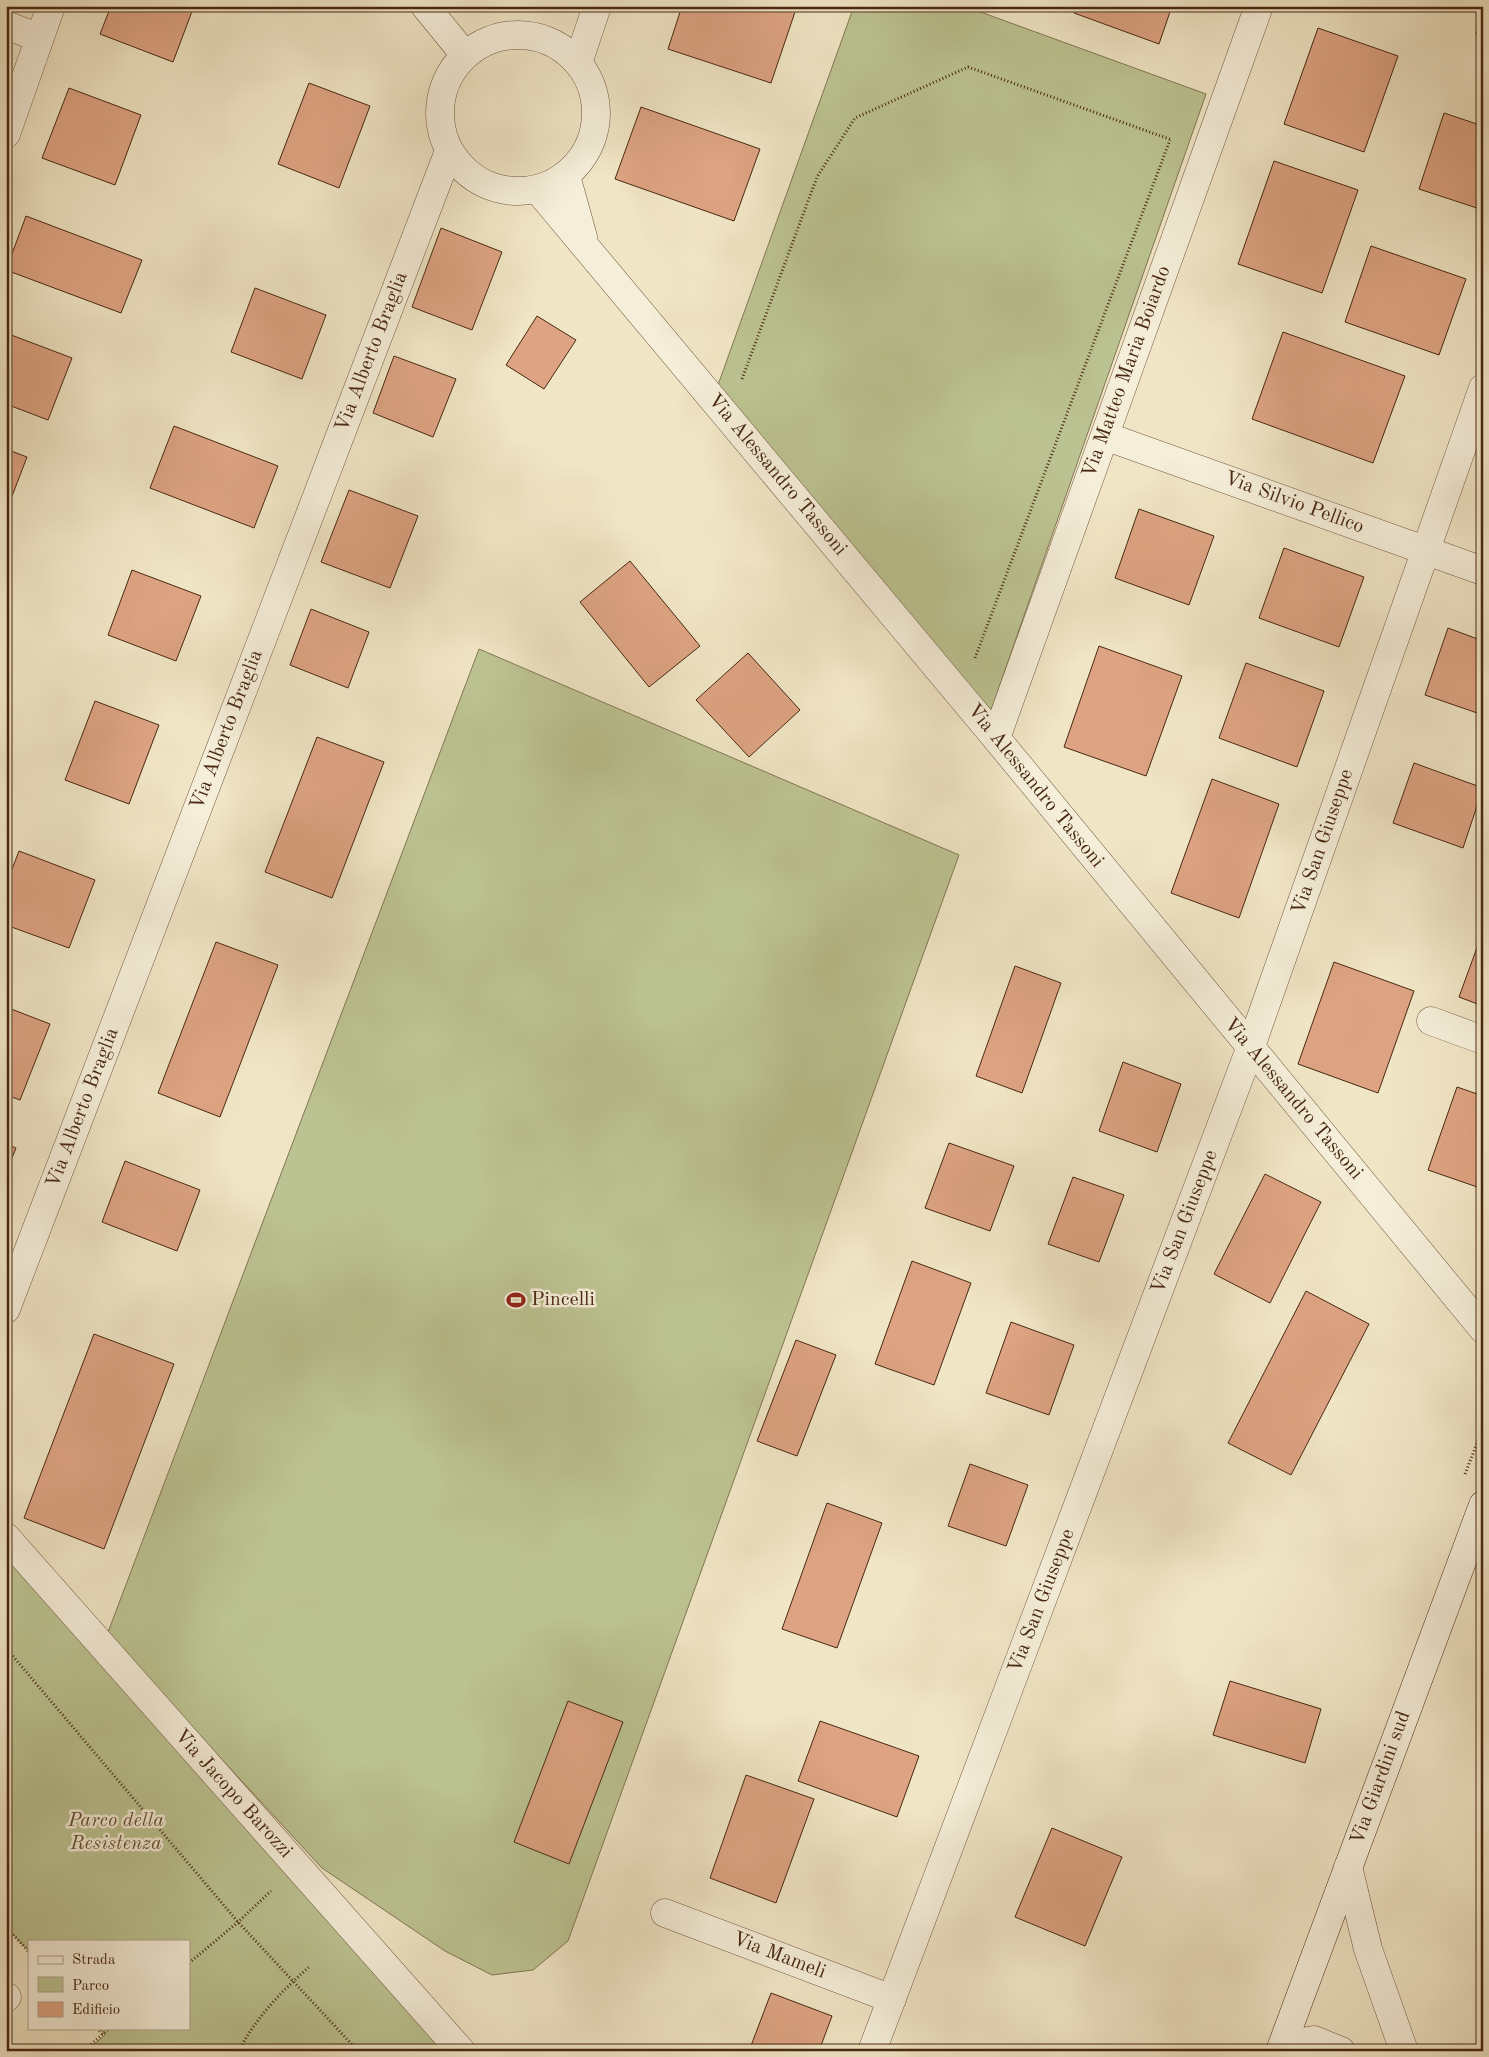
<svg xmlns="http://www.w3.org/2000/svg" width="1489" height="2057" font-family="'Old Standard TT',serif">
<rect width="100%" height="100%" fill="#f0e5c5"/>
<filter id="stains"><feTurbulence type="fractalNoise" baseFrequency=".004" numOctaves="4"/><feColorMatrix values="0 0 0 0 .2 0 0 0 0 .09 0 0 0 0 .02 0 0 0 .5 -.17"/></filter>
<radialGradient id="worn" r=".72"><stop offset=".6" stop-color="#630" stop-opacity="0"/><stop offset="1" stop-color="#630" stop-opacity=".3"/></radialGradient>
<path fill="#bcc392" stroke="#827652" d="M854,6H964L1206,94L989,716L718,385Z
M479,649L959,855L568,1941L533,1970L492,1975L445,1951L322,1868L107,1635Z
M6,1543L454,2051H86L105,2035L99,2028H189V1941H29V1951L6,1927Z"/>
<path fill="#dda382" stroke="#482812" d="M111,6H194L173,62L100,34Z
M682,6H797L771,83L668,49Z
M1076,6H1172L1159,44L1074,13Z
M1483,15V37L1476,34Z
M1318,28L1398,56L1364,152L1284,124Z
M309,83L370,106L339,188L278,164Z
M69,88L141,115L115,185L42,158Z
M641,107L760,149L734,221L615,179Z
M1444,113L1483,126V210L1419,189Z
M1274,161L1358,190L1322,293L1238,264Z
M26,216L142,260L121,313L6,270Z
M441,228L502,252L472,330L412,307Z
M1371,246L1466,279L1439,355L1345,322Z
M255,288L326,315L302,379L231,352Z
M537,316L576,340L544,389L506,365Z
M1283,332L1405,376L1373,463L1252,419Z
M6,333L72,358L48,420L6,404Z
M394,356L456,379L433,437L373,413Z
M174,426L278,466L254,528L150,488Z
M6,449L27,457L6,512Z
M349,490L418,516L390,588L321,562Z
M1139,509L1214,536L1189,605L1115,578Z
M1284,548L1364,577L1339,647L1259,618Z
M630,561L700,646L649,687L580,602Z
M132,570L201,596L176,661L108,635Z
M311,609L369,632L348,688L290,665Z
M1448,628L1483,641V715L1425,695Z
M1099,646L1182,676L1146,776L1064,747Z
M748,653L800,710L749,757L696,700Z
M1246,663L1324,691L1297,767L1219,738Z
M95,701L159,725L129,804L65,780Z
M317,737L384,762L332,898L265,872Z
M1414,763L1483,788L1463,848L1393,823Z
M1212,779L1279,804L1239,918L1171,893Z
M19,851L95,880L69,948L6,925V885Z
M1483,931V1006L1459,997Z
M216,942L278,965L220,1117L158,1093Z
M1334,962L1414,991L1378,1093L1298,1064Z
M1015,966L1061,983L1022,1093L976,1076Z
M6,1007L50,1024L20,1100L6,1095Z
M1123,1062L1181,1084L1157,1152L1099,1131Z
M1457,1087L1483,1096V1189L1428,1170Z
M949,1143L1014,1166L990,1231L925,1208Z
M6,1144L16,1148L6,1173Z
M125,1161L200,1190L177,1251L102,1222Z
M1265,1174L1321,1202L1270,1303L1214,1274Z
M1073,1177L1124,1195L1099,1262L1048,1244Z
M912,1261L971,1283L934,1385L875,1364Z
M1306,1291L1369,1324L1291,1475L1228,1443Z
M1011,1322L1074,1345L1049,1415L986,1393Z
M94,1334L174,1364L104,1549L24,1518Z
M796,1340L836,1355L797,1456L757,1441Z
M970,1464L1028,1485L1006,1546L948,1526Z
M827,1503L882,1523L837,1648L782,1629Z
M1230,1681L1321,1709L1305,1763L1213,1735Z
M568,1701L623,1722L569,1864L514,1842Z
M820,1721L919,1756L897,1817L798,1781Z
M746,1775L814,1799L776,1903L710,1878Z
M1052,1828L1122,1857L1085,1946L1015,1917Z
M771,1993L832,2016L819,2051H749Z"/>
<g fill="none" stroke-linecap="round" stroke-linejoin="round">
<g stroke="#72573f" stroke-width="29">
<path id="minor" d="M425,6L465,55
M6,25L39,38
M440 113a78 78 0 1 1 156 0a78 78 0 1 1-156 0Z
M578,63L597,6
M6,134L51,6
M566,176L583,237
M538,190L996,738L1483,1329
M1105,436L1483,571
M996,738L1259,6
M1431,1021L1483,1040
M6,1309L449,151
M6,1537L461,2051
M1348,1867L1368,1949L1404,2051
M665,1913L892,1999
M6,1998L7,1997
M1283,2045L1314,2040L1341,2051
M872,2051L1250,1049L1483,388"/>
</g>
<g stroke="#482812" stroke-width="29">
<path id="secondary" d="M1280,2051L1483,1505"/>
</g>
<path stroke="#482812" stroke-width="3" stroke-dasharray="1 2.5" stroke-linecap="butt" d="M742,379L817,177L855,118L968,67L1172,140
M975,658L1170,140
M1465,1474L1483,1428
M6,1648L238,1922L358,2051
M6,1927L29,1952
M189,1963L238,1922L271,1891
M97,2028L102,2034
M83,2051L110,2028
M239,2051C255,2018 283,1990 310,1966"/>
<use href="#minor" stroke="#f5eed9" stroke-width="28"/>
<use href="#secondary" stroke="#f5eed9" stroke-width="28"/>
</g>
<defs>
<g id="stadium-bare" transform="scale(1.5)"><path d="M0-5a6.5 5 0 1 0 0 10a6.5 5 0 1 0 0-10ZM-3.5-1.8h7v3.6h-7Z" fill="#8f2418" stroke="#f5eed9" stroke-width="2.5" paint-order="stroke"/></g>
</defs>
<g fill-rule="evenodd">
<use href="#stadium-bare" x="516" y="1300"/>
</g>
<g text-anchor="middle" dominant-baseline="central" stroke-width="5" stroke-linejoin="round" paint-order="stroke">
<g font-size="20" fill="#482812" stroke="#f5eed9">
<text transform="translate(372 352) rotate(-69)">Via Alberto Braglia</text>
<text transform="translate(1127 372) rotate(-70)">Via Matteo Maria Boiardo</text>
<text transform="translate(777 475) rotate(50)">Via Alessandro Tassoni</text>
<text transform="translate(1294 503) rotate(20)">Via Silvio Pellico</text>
<text transform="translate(227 730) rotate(-69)">Via Alberto Braglia</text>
<text transform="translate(1035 786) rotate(51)">Via Alessandro Tassoni</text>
<text transform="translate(1323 842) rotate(-71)">Via San Giuseppe</text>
<text transform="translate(1293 1099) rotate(50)">Via Alessandro Tassoni</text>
<text transform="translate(83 1108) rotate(-69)">Via Alberto Braglia</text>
<text transform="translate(1185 1222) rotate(-69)">Via San Giuseppe</text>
<text transform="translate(1042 1601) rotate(-69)">Via San Giuseppe</text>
<text transform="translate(1381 1778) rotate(-70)">Via Giardini sud</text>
<text transform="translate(233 1794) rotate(48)">Via Jacopo Barozzi</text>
<text transform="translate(779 1956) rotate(21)">Via Mameli</text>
</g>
<g font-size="20" fill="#482812" stroke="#f5eed9" text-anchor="start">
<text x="531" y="1300">Pincelli</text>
</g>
<g font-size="20" font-style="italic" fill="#654f32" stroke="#f5eed9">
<text x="116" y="1821">Parco della<tspan x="116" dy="23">Resistenza</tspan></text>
</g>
</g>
<rect width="1489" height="2057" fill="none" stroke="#f0e5c5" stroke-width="25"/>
<rect x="8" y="8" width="1474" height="2042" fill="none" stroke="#482812" stroke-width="2.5"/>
<rect x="12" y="12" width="1464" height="2032" fill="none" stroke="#482812"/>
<rect x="28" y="1940" width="162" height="90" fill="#f5eed9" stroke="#b09f89"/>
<rect x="38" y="1956" width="25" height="8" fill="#f5eed9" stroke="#b09f89"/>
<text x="72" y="1964" font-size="15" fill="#482812">Strada</text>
<rect x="38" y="1977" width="25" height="15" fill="#bcc392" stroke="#b09f89"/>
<text x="72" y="1990" font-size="15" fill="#482812">Parco</text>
<rect x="38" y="2002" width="25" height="15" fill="#dda382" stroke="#b09f89"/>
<text x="72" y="2014" font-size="15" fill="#482812">Edificio</text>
<rect width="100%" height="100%" filter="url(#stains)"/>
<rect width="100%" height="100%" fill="url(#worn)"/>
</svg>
